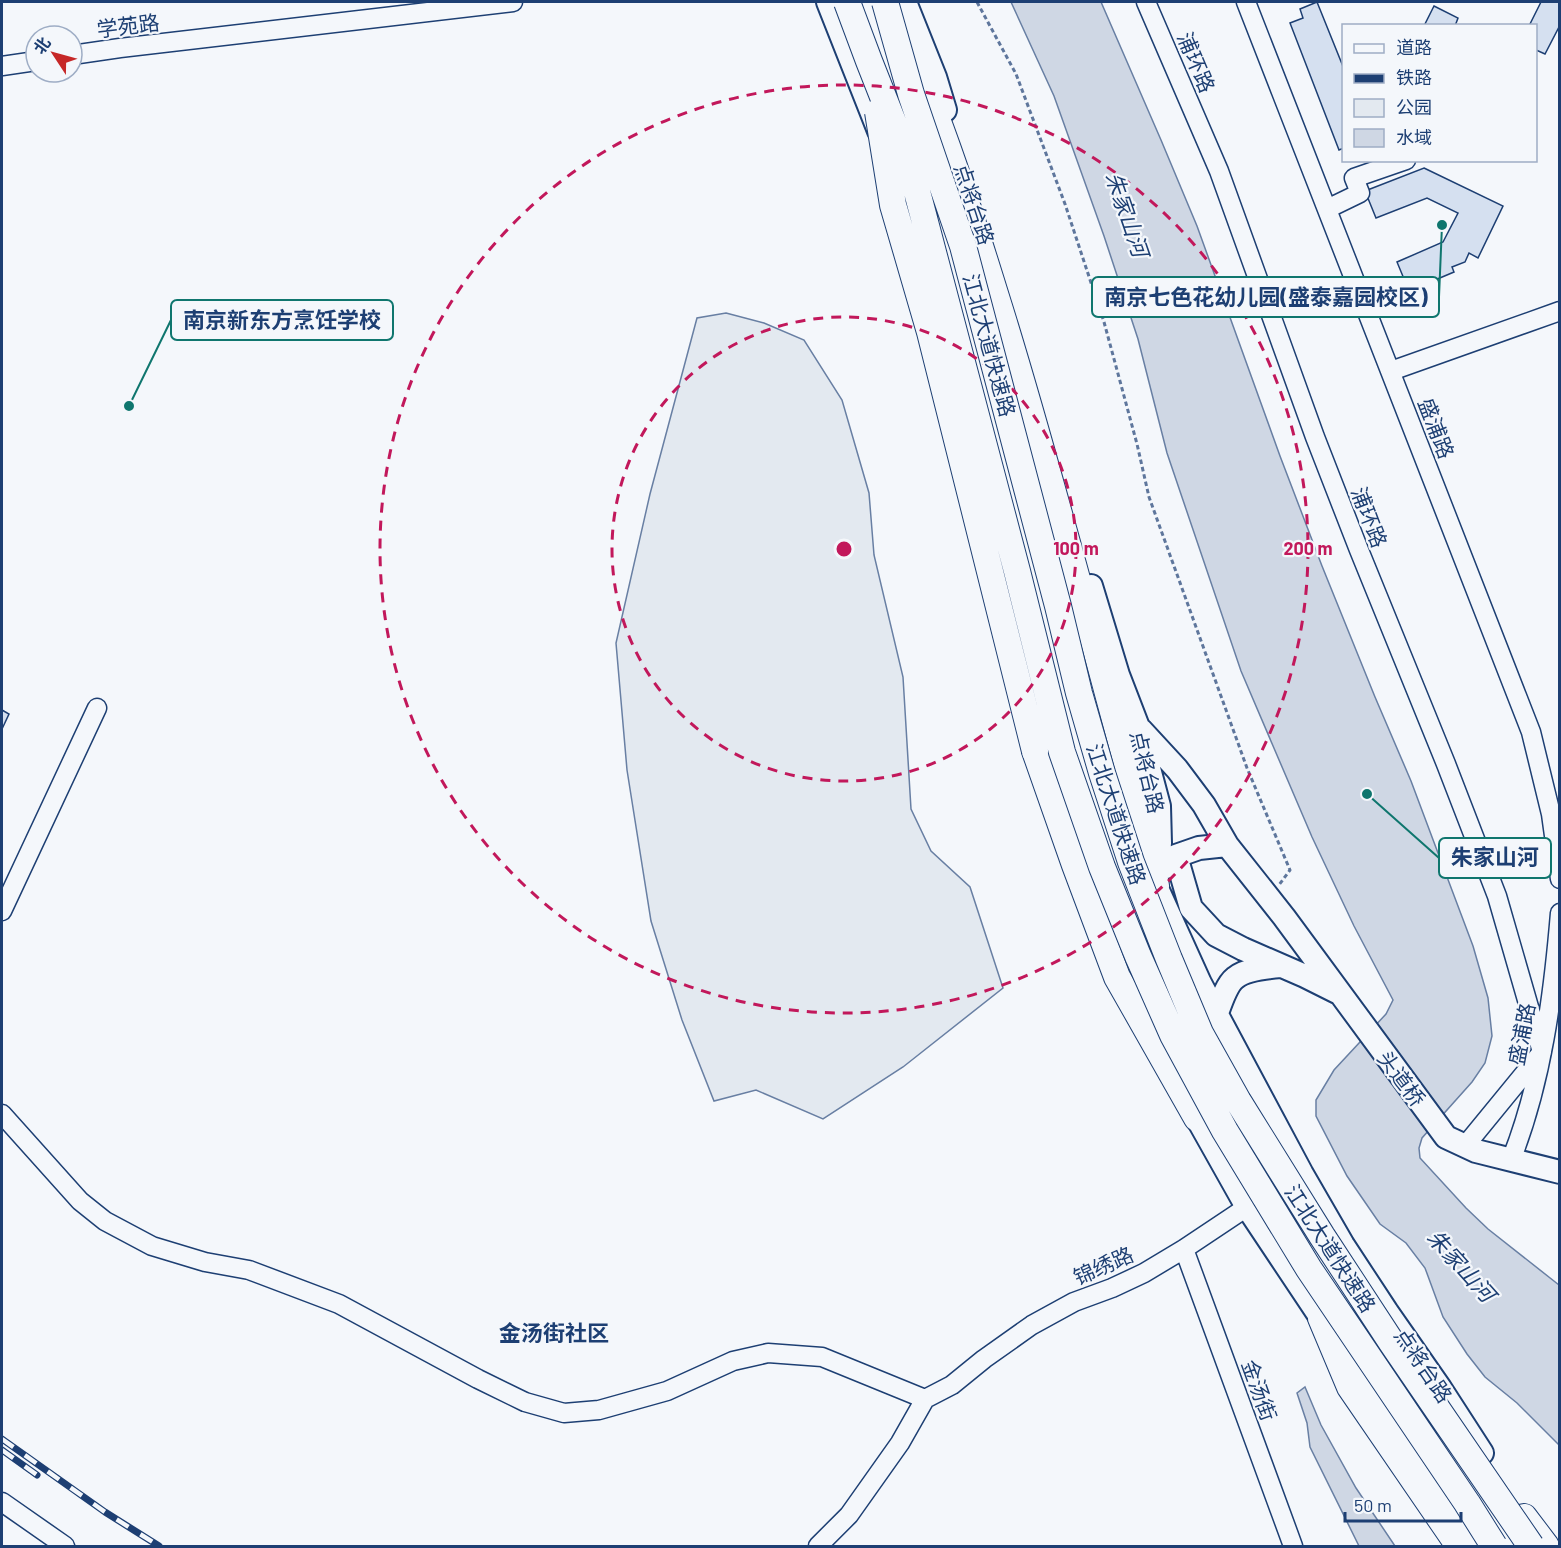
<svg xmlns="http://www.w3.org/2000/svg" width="1561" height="1548" font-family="Barlow,'Noto Sans SC',sans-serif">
<rect width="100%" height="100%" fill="#f4f7fb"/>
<path fill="#e3e9f0" stroke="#687fa3" stroke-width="1.5" d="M726,313L764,323L804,340L842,400L869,493L874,555L903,677L911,809L931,851L970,887L1003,988L903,1067L823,1119L756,1090L714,1101L682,1020L651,921L627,770L616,643L650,494L697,318Z"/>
<path fill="#cfd7e4" stroke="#687fa3" stroke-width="1.5" d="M1011,2H1101L1161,140L1197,226L1280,456L1322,566L1375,697L1411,781L1438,853L1473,946L1488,998L1492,1036L1485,1063L1472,1082L1422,1138L1419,1148L1420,1158L1466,1208L1488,1229L1559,1285V1445L1517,1403L1485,1377L1467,1354L1443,1317L1425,1268L1406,1243L1380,1224L1347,1176L1316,1116V1100L1334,1070L1386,1014L1393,1000L1354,926L1312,837L1241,671L1167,453L1138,339L1104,236L1054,96Z
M1305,1387L1321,1425L1356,1488L1395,1546H1359L1310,1447L1307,1423L1297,1393Z"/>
<path fill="#d5e0f0" stroke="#1d3f73" stroke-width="1.5" d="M1317,2L1344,69V148L1339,150L1290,23L1303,18L1300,9Z
M1541,2H1560V25L1545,54L1536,50V26H1529Z
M1434,6L1458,18L1455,26H1424Z
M1424,168L1503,206L1478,258L1469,253L1465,262L1452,267L1454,272L1409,291L1397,262L1443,242L1458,213L1427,198L1376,218L1365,191Z
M2,710L9,714L2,729Z"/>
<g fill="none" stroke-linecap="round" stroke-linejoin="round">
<g stroke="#1d3f73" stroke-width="21">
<path id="minor" d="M1146,2L1219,171L1315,437L1359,550L1446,764L1497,896L1542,1052L1465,1146
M1246,2L1531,732L1551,814L1560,879
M72,55L120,48L513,2
M2,66L36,61
M1327,209L1360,193L1354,178L1406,160
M1391,371L1560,311
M2,911L97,708
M2,1114L80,1201L105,1221L152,1246L205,1262L249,1270L339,1304L478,1379L525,1402L564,1413L599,1410L667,1391L733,1361L768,1353L822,1357L925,1399
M1511,1160C1542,1082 1553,997 1560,913
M1184,1249L1293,1546
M925,1399L952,1385L984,1359L1032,1325L1074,1302L1112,1288L1144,1273L1184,1249L1247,1207L1298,1177
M2,1502L65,1546
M818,1546L849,1515L900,1443L925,1399"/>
</g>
<g stroke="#1d3f73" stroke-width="26">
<path id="major" d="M828,2L879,131
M905,2L935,77L945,110
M1091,586L1118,675L1138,727L1159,806L1160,843L1156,886L1200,983L1302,1174L1343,1245L1387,1312L1440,1388L1482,1453
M1141,730L1177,769L1204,805L1227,845L1284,917L1446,1137L1476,1151L1560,1172
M1176,856L1191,908L1216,935L1243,949L1305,976L1337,992
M1166,867L1176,856L1199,848L1227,845
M1216,1016C1220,1005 1226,985 1235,978C1245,969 1268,967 1281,966
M1190,1103L1197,1118L1247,1207L1321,1318L1366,1378L1478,1546"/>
</g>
<g stroke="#1d3f73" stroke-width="28">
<path id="highway" d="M901,31C944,126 974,226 1005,326C1055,490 1097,656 1143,822L1156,886
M1035,751L1075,865L1117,977L1197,1118
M1321,1318L1350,1387L1459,1546
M1524,1517L1546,1546"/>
</g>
<path stroke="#5e769c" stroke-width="3" stroke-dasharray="4.5 3" stroke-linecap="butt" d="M977,2L1016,74L1065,204L1104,322L1137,444L1149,497L1247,768L1290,870L1279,885"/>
<use href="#minor" stroke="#f4f7fb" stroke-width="18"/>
<use href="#major" stroke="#f4f7fb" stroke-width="22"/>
<use href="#highway" stroke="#f4f7fb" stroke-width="26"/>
<g stroke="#1d3f73" stroke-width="7">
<path id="rail" d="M2,1439L105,1512L159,1546
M2,1450L37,1475"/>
</g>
<use href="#rail" stroke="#f4f7fb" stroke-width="4.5" stroke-dasharray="14" stroke-linecap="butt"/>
<g stroke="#1d3f73" stroke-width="28" stroke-linecap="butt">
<path id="highway-bridge" d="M847,2L869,61L910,165L1017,571L1062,752L1102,867L1138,956L1173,1035L1225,1131L1309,1269L1467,1503L1494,1546
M885,2L911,94L963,246L1058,606L1079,693L1102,773L1131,862L1169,959L1200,1033L1238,1101L1322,1236L1392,1343L1531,1546
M878,112L893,205L930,332L1035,751"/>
</g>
<use href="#highway-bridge" stroke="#f4f7fb" stroke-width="26"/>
</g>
<g fill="none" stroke="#c2185b" stroke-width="3" stroke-dasharray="10 8">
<circle cx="844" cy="549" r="232"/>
<circle cx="844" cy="549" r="464"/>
</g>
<g text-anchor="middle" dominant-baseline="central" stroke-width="4.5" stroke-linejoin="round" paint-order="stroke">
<g font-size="21" fill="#1d3f73" stroke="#f4f7fb">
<text transform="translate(128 25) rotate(-7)">学苑路</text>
<text transform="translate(1197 62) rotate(67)">浦环路</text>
<text transform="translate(975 204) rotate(72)">点将台路</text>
<text transform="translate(990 345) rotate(75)">江北大道快速路</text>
<text transform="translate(1437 428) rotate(69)">盛浦路</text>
<text transform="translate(1370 517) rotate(69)">浦环路</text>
<text transform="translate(1148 772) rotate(77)">点将台路</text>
<text transform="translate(1117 814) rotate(72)">江北大道快速路</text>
<text transform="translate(1521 1034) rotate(-79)">盛浦路</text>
<text transform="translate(1402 1078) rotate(53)">头道桥</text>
<text transform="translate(1331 1248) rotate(57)">江北大道快速路</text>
<text transform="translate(1103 1265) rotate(-24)">锦绣路</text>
<text transform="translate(1424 1365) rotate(56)">点将台路</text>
<text transform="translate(1260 1390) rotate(70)">金汤街</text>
</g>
<g font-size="22" font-style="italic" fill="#1d3f73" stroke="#f4f7fb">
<text transform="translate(1128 214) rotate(71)">朱家山河</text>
<text transform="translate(1462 1265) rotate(48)">朱家山河</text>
</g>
<g font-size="22" font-weight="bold" fill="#1d3f73" stroke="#f4f7fb">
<text x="554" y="1332">金汤街社区</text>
</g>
</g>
<circle cx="844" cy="549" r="9" fill="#c2185b" stroke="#f4f7fb" stroke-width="3"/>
<g font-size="18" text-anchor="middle" font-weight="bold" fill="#c2185b" stroke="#f4f7fb" stroke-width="4.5" stroke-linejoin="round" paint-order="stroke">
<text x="1076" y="555">100 m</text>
<text x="1308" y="555">200 m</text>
</g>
<path fill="none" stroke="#0f766e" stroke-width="2" d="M1442 225L1439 297M129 406L171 320M1367 794L1439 858"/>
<g fill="#0f766e" stroke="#f4f7fb" stroke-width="2">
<circle cx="1442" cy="225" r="6"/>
<circle cx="129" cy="406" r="6"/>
<circle cx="1367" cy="794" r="6"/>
</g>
<g fill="#f4f7fb" stroke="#0f766e" stroke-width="2">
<rect x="1092" y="277" width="347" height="40" rx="6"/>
<rect x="171" y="300" width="222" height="40" rx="6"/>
<rect x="1439" y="838" width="112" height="40" rx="6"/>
</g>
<g font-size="22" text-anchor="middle" font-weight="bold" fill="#1d3f73">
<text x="1266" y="305">南京七色花幼儿园(盛泰嘉园校区)</text>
<text x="282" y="328">南京新东方烹饪学校</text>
<text x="1495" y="865">朱家山河</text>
</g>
<rect width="1561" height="1548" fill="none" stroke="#1d3f73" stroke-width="6"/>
<rect x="1342" y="24" width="195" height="138" fill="#f4f7fb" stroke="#9eadc5" stroke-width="1.5"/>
<rect x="1354" y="44" width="30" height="9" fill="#f4f7fb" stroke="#9eadc5" stroke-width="1.5"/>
<text x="1396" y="54" font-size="18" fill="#1d3f73">道路</text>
<rect x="1354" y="74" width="30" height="9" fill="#1d3f73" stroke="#9eadc5" stroke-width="1.5"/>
<text x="1396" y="84" font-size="18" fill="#1d3f73">铁路</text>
<rect x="1354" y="99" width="30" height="18" fill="#e3e9f0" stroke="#9eadc5" stroke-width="1.5"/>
<text x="1396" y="114" font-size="18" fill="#1d3f73">公园</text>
<rect x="1354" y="129" width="30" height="18" fill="#cfd7e4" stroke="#9eadc5" stroke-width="1.5"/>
<text x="1396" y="144" font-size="18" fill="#1d3f73">水域</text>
<g transform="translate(54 54) rotate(306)"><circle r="28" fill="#f4f7fb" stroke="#9eadc5" stroke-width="1.5"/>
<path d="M0-4.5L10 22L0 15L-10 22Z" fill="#c62828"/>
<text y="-9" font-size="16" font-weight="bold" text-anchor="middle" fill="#1d3f73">北</text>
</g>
<path d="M1345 1512v9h116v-9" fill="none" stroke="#1d3f73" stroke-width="3"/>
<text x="1354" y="1512" font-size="18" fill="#1d3f73" stroke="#f4f7fb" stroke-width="4.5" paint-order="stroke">50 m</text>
</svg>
